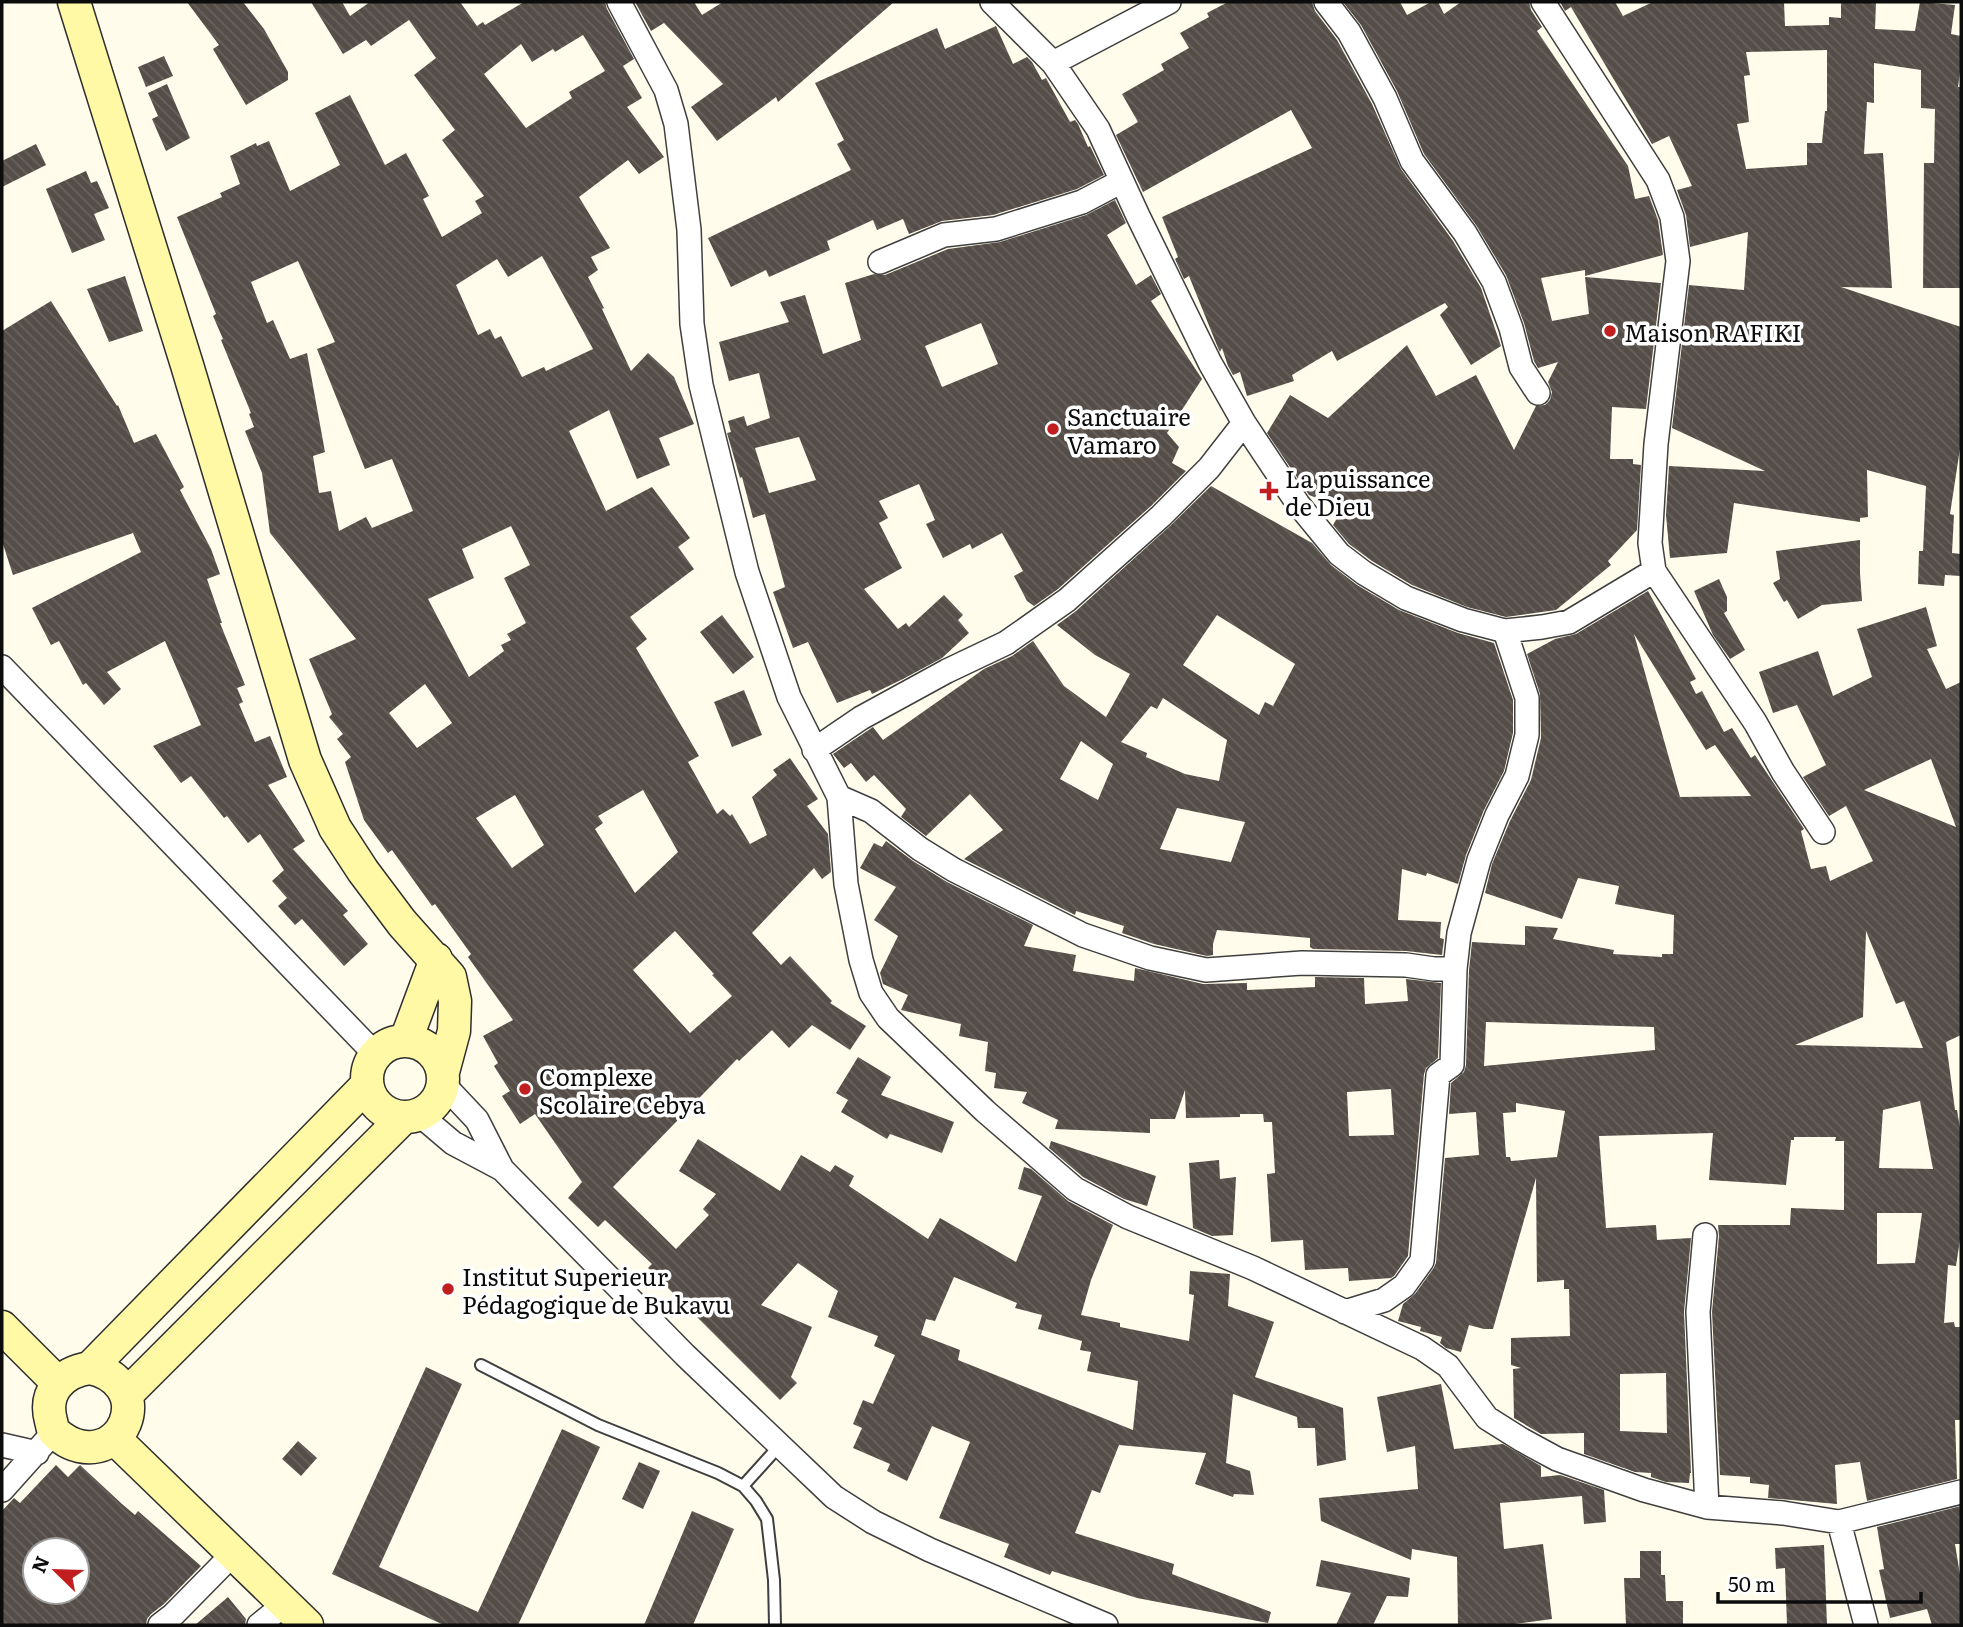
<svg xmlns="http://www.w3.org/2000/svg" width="1963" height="1627" font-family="Literata,serif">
<defs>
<pattern id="building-back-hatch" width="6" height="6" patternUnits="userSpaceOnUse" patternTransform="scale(1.75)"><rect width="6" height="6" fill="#554d48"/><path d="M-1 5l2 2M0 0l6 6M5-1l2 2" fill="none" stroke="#68625e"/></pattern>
</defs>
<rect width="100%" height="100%" fill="#fffceb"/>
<path fill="url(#building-back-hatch)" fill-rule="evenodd" d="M187,2H243L264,29L288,72V80L246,105L213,49L219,45Z
M311,2H342L350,16L370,2H460L477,26L483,22L485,25L524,2H605L607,9L634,59L623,66L642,98L627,107L664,157L639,174L628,160L579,197L610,248L591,257L598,270L588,277L604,308L602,309L631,371L648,353L674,377L694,424L659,438L670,465L637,479L609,410L569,431L606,511L652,487L690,538L678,547L694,569L630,617L647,639L636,648L699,756L688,762L717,814L723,809L730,816L732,814L750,844L767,835L752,797L777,775L773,770L790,758L818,799L807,806L828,834L831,872L822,879L814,868L752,933L781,965L790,956L832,1001L830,1003L866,1026L850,1050L812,1025L789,1048L772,1030L739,1061L737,1059L613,1187L676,1249L709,1215L703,1209L716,1194L679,1171L698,1139L780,1191L801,1155L830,1172L835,1165L854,1176L849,1186L928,1239L940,1218L1016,1262L1042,1196L1018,1189L1024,1167L1031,1169L1068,1201L1113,1225L1091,1280L1081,1315L1120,1323V1327L1189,1341L1194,1295L1189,1294L1190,1271L1230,1274L1228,1306L1274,1322L1255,1377L1343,1408L1346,1460L1317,1466L1315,1428H1298L1297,1417L1233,1394L1226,1463L1250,1471L1254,1495L1234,1494L1233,1497L1195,1484L1206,1453L1119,1445L1100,1493L1092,1490L1075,1533L1174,1564L1172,1574L1271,1612L1268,1623L1137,1598L1052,1571L1050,1575L1004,1557L1009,1544L939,1518L970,1442L932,1426L907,1481L887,1471L890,1464L853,1448L862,1428L853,1424L863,1400L873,1404L895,1355L874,1346L878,1336L828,1317L838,1291L798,1263L761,1305L812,1327L791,1377L797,1383L780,1400L648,1268L652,1264L605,1220L598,1227L568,1198L582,1182L535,1114L520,1124L502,1096L510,1091L494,1066L498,1063L483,1036L513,1020L468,957L471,954L435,904L432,906L392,850L388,853L364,820L345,762L351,757L337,739L343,734L329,717L332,714L309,659L356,639L270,533L262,473L245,431L254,427L249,414L251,413L221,340L223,339L213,316L216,314L177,217L222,197L220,193L240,184L230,156L256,143L257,146L269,141L290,191L340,165L315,113L350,95L385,165L406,153L429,196L423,199L442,237L482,213L475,201L484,196L442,140L455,130L414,75L436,58L409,20L371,46L366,40L343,54ZM583,35L605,71L569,92L572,98L526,128L484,74L521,44L532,62L553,49L555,52ZM542,256L593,349L546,371L544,367L522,377L501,336L495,339L490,329L478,335L456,285L497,259L508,277ZM298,261L335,342L317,349L365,469L392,459L413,511L372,528L366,517L339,531L331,491L319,493L313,456L325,452L307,353L290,359L273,320L267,323L251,282ZM511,526L530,565L504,578L526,623L507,634L511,640L501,645L504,651L469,677L428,599L474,578L462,549ZM425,684L452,723L417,748L389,713ZM643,790L678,852L635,893L595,829L603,823L598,816ZM515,795L544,845L512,868L476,818ZM675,931L714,974L712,975L732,996L690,1033L633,970ZM954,1277L1017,1303L1015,1308L1042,1315L1038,1329L1082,1341L1080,1350L1091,1352L1087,1371L1138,1381L1133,1430L958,1360L960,1350L921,1335L926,1319L935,1321Z
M635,2H694L702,15L723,2H894L778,102L776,97L717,141L691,107L723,84L664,23L651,31Z
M1228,2H1312L1315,11L1337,40L1372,104L1401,169L1453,241L1481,288L1501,346L1471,365L1440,315L1448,307L1445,303L1337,361L1332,351L1292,375L1294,381L1247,396L1240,372L1233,375L1228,366L1222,348L1220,352L1218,348L1189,276L1184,279L1175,259L1178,257L1162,217L1312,148L1291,110L1143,192L1116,135L1138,122L1122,94L1164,70L1161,64L1189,48L1180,33L1209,17L1207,13Z
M1343,2H1400L1407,15L1431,2H1438L1444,14L1461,2H1529L1531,10L1542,27L1537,31L1628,166L1635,199L1649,196L1658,220L1663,255L1585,276V270L1541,278L1552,321L1589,314L1585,277L1661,283L1646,409L1612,407L1610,459H1633V464L1641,465L1637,530L1608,561L1611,565L1556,610L1506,617L1467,607L1412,585L1372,561L1349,544L1333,525L1343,508L1309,495L1267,433L1290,395L1328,418L1407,345L1436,396L1476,375L1514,450L1536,406L1545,405L1550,400L1552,392L1548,382L1558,362L1538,368L1534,361L1524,323L1506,275L1476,225L1424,154L1397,91L1361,25Z
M1560,2H1615L1623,16L1653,2H1784L1785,26L1829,25V17L1841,18V2H1876L1875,29L1915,31L1920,2L1955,5L1951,34L1961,36V64L1958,87H1961V288H1923L1924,163H1934L1935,109L1921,108V70L1874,63V103L1867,102L1864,154L1883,153L1892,288L1841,287L1961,327V442L1950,514L1954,515L1952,553L1961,554V576L1945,575L1944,586L1918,584L1919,551H1923L1926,486L1867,470L1868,517L1860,518V522L1734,503L1727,553L1670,558L1666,515L1669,466L1765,471L1672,428L1689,285L1744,290L1748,232L1690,247L1686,215L1677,190L1692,186L1669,136L1652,144L1571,7L1565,11ZM1827,50V111H1825L1822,143H1807V165L1746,169L1737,124L1749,122L1744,76L1750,75L1746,52Z
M996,26L1013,64L1027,57L1032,62L1042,80L1046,78L1070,122L1075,120L1078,124L1088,147L1090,146L1104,175L1077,189L993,215L942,221L909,234L903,219L877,230L873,220L827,241L830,250L769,277L766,270L731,287L708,238L851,170L837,144L844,140L815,83L937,28L945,49Z
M164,56L173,76L146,87L138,67Z
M167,84L190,138L166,151L152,119L158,116L148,93Z
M36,144L46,165L2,187V161Z
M86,171L91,183L97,181L109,208L94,214L105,240L72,253L46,189Z
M1115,200L1126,223L1107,235L1136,285L1151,275L1161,294L1151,301L1202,379L1167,433L1179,447L1172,463L1186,471L1151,506L1058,589L1034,606L1027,601L1014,576L1023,571L1002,533L972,549L970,544L943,558L926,524L935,520L919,484L879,501L888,518L879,523L902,568L864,589L898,629L906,623L909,627L944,595L963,615L958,620L969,633L942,658L903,679L872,694L870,690L837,703L808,642L793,648L773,592L785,587L765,514L753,518L742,477L740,478L727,433L731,432L728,421L744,416L747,426L770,418L759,373L729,381L719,342L789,322L780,302L805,295L823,354L861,340L845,283L874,274L885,275L948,249L1000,242L1086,215ZM981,323L998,364L942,387L925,346ZM799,437L816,480L769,493L755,448Z
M125,276L143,331L109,342L87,289Z
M51,301L117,406L118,405L134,443L156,434L184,487L180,490L211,549L220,574L207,579L222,623H220L245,685L237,688L243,702L239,704L255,742L270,736L287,777L268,785L305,841L293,849L348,911L343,915L368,944L344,966L302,919L295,925L278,906L287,898L272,881L284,870L260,834L248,843L227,816L224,818L191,776L181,783L153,746L201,725L165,641L107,672L121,689L104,705L86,683L83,685L59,641L51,645L32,608L141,552L133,533L13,575L2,541V331Z
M1211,486L1312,543L1331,565L1357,585L1399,610L1458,633L1494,643L1513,700V733L1504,771L1484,810L1466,855L1458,884L1427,873L1426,876L1402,869L1398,920L1441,922L1440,938L1444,939L1442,955L1406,951L1313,949L1310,947V938L1217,930L1213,944V955L1207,956L1154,944L1122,933L1124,926L1076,911L1075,915L964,859L1003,830L970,794L926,836L901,817L906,809L874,775L866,782L851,763L844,768L833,754L873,727L883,740L984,669L1012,656L1033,641L1064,686L1106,717L1130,674L1095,655L1057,625L1076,611L1170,526ZM1217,615L1295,664L1273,706L1265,702L1259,715L1183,665ZM1163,698L1227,740L1219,781L1185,774L1146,757L1147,753L1121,742L1151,706L1157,709ZM1081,741L1113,764L1098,800L1060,779ZM1177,808L1245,822L1231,862L1160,849Z
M1860,540V573L1862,601L1822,605L1798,619L1787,600L1784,602L1773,583L1780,579L1776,551Z
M1719,579L1727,597V611L1724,613L1745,650L1730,659L1713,635L1694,591Z
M1648,591L1696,679L1690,682L1696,694L1702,691L1724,732L1732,728L1751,758L1755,755L1804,829L1801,831L1811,869L1826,866L1830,881L1873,861L1846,806L1829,816L1803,777L1826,765L1797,705L1773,713L1759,672L1818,651L1833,696L1872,677L1857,629L1926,607L1937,646L1927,649L1946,689L1961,682V1035L1946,1042L1955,1110H1957L1961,1134V1233L1956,1266L1948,1265L1944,1323L1954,1322L1955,1327H1961V1420H1955L1957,1479L1867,1501L1860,1462L1835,1465L1837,1504L1768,1498L1769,1485L1750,1483V1477L1720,1475L1712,1312L1719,1236L1718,1225H1790L1791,1208L1844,1210V1141H1835L1836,1137H1794V1140H1791L1786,1185L1709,1180L1713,1133L1599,1136L1606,1228L1656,1225L1657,1240L1691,1238L1684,1312L1691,1473H1690L1689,1483L1666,1482L1651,1477V1473L1635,1472L1584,1454V1433L1541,1434L1514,1418L1513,1369L1521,1368L1511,1365V1338L1570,1336L1569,1289H1564V1280L1537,1282L1536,1178L1493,1329H1484L1469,1325L1461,1352L1446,1348L1440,1343L1442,1337L1420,1331L1421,1327L1398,1321L1403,1304L1415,1294L1433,1269L1436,1263L1445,1158L1479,1155L1476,1112L1449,1114L1451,1083L1464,1072L1466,1065L1469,970L1472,942L1525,945V926L1558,928L1553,939L1614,950L1613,954L1662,957V954H1673L1674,915L1615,904L1619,886L1578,878L1562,919L1485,893L1492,864L1510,821L1531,780L1541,738L1540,694L1527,654L1555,639L1576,634ZM1634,634L1706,750L1715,745L1751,796L1680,797ZM1931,759L1956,827L1864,790ZM1866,931L1896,1004L1904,1001L1923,1048L1795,1045L1863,1017ZM1486,1022L1654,1027L1655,1050L1484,1066ZM1920,1101L1933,1169L1879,1168L1883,1110ZM1516,1103L1565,1111L1557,1157L1511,1161L1510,1157H1506L1503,1113L1516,1112ZM1877,1213H1922L1915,1263L1877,1264ZM1666,1373L1667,1433L1620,1431V1374Z
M722,615L754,657L733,674L700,632Z
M744,690L762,735L732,747L714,702Z
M886,841L913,861L947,882L1033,925L1024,946L1076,955L1073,971L1134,981L1135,968L1203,984L1247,983V990L1315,987V977L1364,978L1365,1004L1408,1001L1406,979L1441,983L1438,1058L1426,1068L1424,1074L1408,1256L1394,1276L1391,1278L1349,1281L1348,1268L1305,1270L1303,1240L1271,1242L1267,1175V1174L1275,1173L1272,1122H1264L1263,1114H1240V1117L1186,1118L1185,1090L1175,1119H1150V1133L1055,1129L1058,1120L1022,1103L1027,1092L994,1088L996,1073L985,1071L988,1042L959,1036L961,1024L901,1010L908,995L883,984L880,973L898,936L874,920L896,887L860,868L874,843L882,847ZM1391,1089L1394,1135L1349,1136L1347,1092Z
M858,1057L891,1077L881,1095L954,1122L942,1153L890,1134L887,1139L841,1112L848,1100L836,1093Z
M1051,1141L1156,1176L1147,1206L1124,1199L1083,1177L1049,1148Z
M1219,1160L1220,1179L1236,1177L1233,1235L1212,1236L1193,1228L1189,1163Z
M426,1367L462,1384L379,1567L478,1612L562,1429L600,1447L518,1625H444L332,1574Z
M1441,1384L1454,1449L1503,1444L1541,1466V1477L1560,1475L1604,1490L1606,1522L1584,1524L1582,1496L1500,1503L1504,1549L1543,1544L1552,1619L1507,1625H1458L1457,1557L1412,1549L1411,1560L1321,1521L1319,1498L1418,1489L1415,1446L1387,1452L1377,1397Z
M298,1441L317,1458L301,1476L282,1459Z
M639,1462L660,1471L643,1509L622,1499Z
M56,1465L68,1477L80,1465L122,1504L135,1515L138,1511L201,1566L164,1604L151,1614L147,1619L146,1625H2V1511L14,1498L20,1503ZM35,1550H77V1592H35Z
M1961,1506V1544H1955L1961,1581V1625H1932L1927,1609L1890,1618L1879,1570L1884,1569L1877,1527Z
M692,1511L734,1529L693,1625H644Z
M1824,1545L1827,1625H1787L1785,1568L1776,1569L1775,1548Z
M1640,1551H1661V1575H1665L1666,1601H1683V1624L1626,1625L1624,1578H1640Z
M1321,1560L1410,1578L1408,1597L1387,1596L1373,1625H1336L1351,1593L1316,1586Z
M228,1597L246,1619L245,1625H195Z"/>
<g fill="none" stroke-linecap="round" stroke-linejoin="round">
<g stroke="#3f3f3f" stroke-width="14">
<path id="lane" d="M481,1365L598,1425L718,1473L743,1486L756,1501L767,1519L774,1580L775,1625
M743,1486L780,1445"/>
</g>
<g stroke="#3f3f3f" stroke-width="26">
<path id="street" d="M619,2L666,90L676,124L689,230L692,324L701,385L747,572L789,697L839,797L846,884L861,960L871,993L888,1018L985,1111L1075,1189L1128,1217L1253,1268L1422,1348L1448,1366L1487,1418L1522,1440L1557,1459L1644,1490L1707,1507L1783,1513L1839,1522L1961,1492
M992,2L1053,63L1098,129L1138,216L1210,363L1244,423L1298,504L1339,554L1364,573L1406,598L1463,620L1505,631L1542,627L1569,622L1654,571
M1326,2L1349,32L1385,98L1412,161L1465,233L1494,282L1511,328L1521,367L1538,393
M1543,2L1658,180L1672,217L1678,261L1656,444L1650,543L1654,571L1755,722L1783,772L1823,832
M1053,63L1169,2
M880,262L944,235L996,229L1082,202L1122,181
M2,667L375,1054
M814,750L861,718L947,671L1006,643L1067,600L1161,516L1209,468L1244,423
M839,797L871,811L920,849L954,870L1083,935L1150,958L1206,970L1302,963L1406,965L1434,969H1455
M444,1085L477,1120L502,1169L685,1355L834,1497L873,1522L930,1550L1106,1625
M420,1115L453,1143L502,1169
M1705,1235L1698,1312L1707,1507
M1345,1312L1384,1300L1404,1286L1422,1261L1438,1075L1452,1065L1455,969L1459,933L1479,860L1497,815L1517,776L1527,735V698L1505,631
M2,1445L37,1453
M2,1490L54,1432
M1839,1522L1866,1625
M160,1625L173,1615L233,1554
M259,1625L285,1604"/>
</g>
<g stroke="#2e2e2e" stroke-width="35">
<path id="secondary" d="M74,2L187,365L305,760L335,828L363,871L402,923L450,977L455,1001L454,1031L443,1072
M406,1040L436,959
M367 1079a38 38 0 1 1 76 0a38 38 0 1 1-76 0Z
M2,1327L58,1383
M90,1368L366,1086
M90,1368C116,1373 136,1395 125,1423C114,1449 84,1454 62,1438C61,1437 55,1433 54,1431C52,1428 52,1424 51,1421C43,1392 62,1372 90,1368Z
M126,1395L403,1118
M114,1438L307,1625"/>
</g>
<use href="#lane" stroke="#fff" stroke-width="10"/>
<use href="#street" stroke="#fff" stroke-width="23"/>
<use href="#secondary" stroke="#fff9a6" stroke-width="32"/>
</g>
<g fill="#c11e1f" stroke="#fff" stroke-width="2.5">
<circle cx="1610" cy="331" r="7"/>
<circle cx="1053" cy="429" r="7"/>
<path d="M1265.5 480.5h7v7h7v7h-7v7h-7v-7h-7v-7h7z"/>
<circle cx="525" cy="1089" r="7"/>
<circle cx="448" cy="1289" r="7"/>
</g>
<g text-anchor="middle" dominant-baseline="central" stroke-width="7" stroke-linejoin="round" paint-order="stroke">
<g font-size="24" fill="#0c0c0c" stroke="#fff" text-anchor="start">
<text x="1624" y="331">Maison RAFIKI</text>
<text x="1067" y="415">Sanctuaire<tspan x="1067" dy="28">Vamaro</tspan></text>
<text x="1285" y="477">La puissance<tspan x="1285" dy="28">de Dieu</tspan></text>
<text x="539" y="1075">Complexe<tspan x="539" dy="28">Scolaire Cebya</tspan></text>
<text x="462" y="1275">Institut Superieur<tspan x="462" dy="28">Pédagogique de Bukavu</tspan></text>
</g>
</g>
<rect width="1963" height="1627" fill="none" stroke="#0c0c0c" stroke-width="7"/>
<g transform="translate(56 1571) rotate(293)"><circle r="33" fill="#ffffff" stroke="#9e9e9e" stroke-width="2"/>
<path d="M0-5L12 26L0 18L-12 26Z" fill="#c11e1f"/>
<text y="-10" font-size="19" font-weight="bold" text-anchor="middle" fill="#0c0c0c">N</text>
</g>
<path d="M1718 1592v10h203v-10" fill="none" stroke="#0c0c0c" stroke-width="3.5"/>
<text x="1728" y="1592" font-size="21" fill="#0c0c0c" stroke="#ffffff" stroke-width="5" paint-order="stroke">50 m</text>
</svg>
